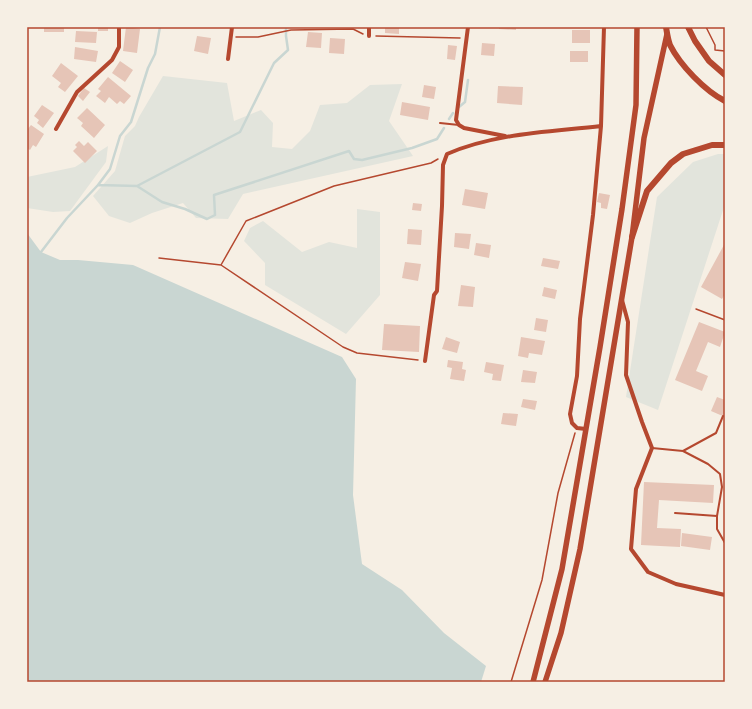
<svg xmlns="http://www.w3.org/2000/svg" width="752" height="709" font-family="'Exo 2',sans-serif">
<rect width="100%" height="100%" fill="#f6efe4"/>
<path fill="#e2e4dc" d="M163,76L227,83L234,121L261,110L273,123L272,147L292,149L310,131L320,105L347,103L370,85L402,84L389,121L413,156L243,194L228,219L196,218L183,203L152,213L130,223L109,216L93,196L115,171L125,136L135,126L139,117Z
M108,146L106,162L70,211L53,212L27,208V177L75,167Z
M718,154H725V204L658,410L626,397L657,197L693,162Z
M357,209L380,212V295L346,334L265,285V263L244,241L250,228L263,221L302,252L329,242L357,248Z"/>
<path fill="#c9d6d2" d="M27,233L41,252L60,260H78L133,265L342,357L356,379L353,495L362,564L402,590L444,633L486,666L481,682H27Z"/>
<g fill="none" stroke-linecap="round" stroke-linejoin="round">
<path stroke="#c9d6d2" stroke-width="2.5" d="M459,107L465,102L468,80
M449,119L453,113
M98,185L137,186L162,202L185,209L207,219L215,215L214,195L349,151L354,159L362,160L412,148L437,139L444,128
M137,186L240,132L274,63L288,50L286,36V27
M41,252L67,218L98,185L110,169L120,136L131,122L148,68L155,54L160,27"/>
</g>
<path fill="#e6c5b7" d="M44,27H64V32H44Z
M98,27H108V31H98Z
M126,27L140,29L137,53L123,51Z
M385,27H399V34L385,33Z
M499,27H516V30L499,29Z
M572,30H590V43H572Z
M76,31L97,32L96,43L75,42Z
M308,32L322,33L321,48L306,47Z
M197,36L211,38L208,54L194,51Z
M330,38L345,39L344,54L329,53Z
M482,43L495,44L494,56L481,55Z
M448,45L457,46L455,60L447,59Z
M75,47L98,51L96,62L74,59Z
M570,51H588V62H570Z
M120,61L133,70L125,82L112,73Z
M61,63L78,76L65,92L58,87L61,83L52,76Z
M108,77L131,96L124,104L120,101L117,104L109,97L105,103L96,96L101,91L98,89Z
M424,85L436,87L434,99L422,97Z
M498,86L523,87L522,105L497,103Z
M84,88L90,92L83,101L78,96Z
M402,102L430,107L428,120L400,115Z
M42,105L54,113L43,128L37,123L39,120L34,116Z
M87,108L105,125L94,138L81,126L83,123L77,118Z
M31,125L44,134L36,147L33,145L30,150L27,148V130Z
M79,141L84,146L88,142L97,151L85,163L73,151L77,147L75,145Z
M465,189L488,193L485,209L462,205Z
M599,193L610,195L607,209L601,208V203L597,202Z
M413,203L422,204L421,211L412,210Z
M408,229L422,230L421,245L407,244Z
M455,233L471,234L469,249L454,247Z
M476,243L491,245L489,258L474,255Z
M725,243V294L722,299L701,287Z
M543,258L560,261L558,269L541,266Z
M405,262L421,264L418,281L402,278Z
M461,285L475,287L473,307L458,306Z
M544,287L557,290L555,299L542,296Z
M536,318L548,320L546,332L534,330Z
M699,322L725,332L720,347L708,342L696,371L708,376L702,391L675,380Z
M384,324L420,326L419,352L382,350Z
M446,337L460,342L457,353L442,349Z
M521,337L545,341L542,355L529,353L528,358L518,356Z
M448,360L463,362L462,369L466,370L464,381L450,379L452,368L447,367Z
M486,362L504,365L501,381L492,380L493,374L484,372Z
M523,370L537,372L535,383L521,382Z
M717,397L725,400V417L711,411Z
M523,399L537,401L535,410L521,407Z
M503,413L518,414L516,426L501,424Z
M644,482L714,485L713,503L659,500L657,528L681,529L680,547L641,545Z
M682,533L712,537L710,550L681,546Z"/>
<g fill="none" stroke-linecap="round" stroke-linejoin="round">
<path stroke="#b5482f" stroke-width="1.5" d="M706,27L715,45V50L725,51
M376,36L460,38
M236,37H258L291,30L353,29L363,34
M159,258L221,265L246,221L334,186L431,163L438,159
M221,265L343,347L357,353L418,360
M696,309L725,320
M511,682L542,580L558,493L575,433"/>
<path stroke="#b5482f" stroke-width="2" d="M440,123L459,125
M652,448L683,451L716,433L723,416
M683,451L708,464L720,474L722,487L717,516V529L725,543
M675,513L717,516"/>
<path stroke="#b5482f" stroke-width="4" d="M369,27V36
M468,27L456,120L459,125L464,128L505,136
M228,59L232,27
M56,129L77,92L112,60L119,47V27
M622,300L628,322L626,375L642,422L652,448L636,489L631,549L648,572L676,584L725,595
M425,361L434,295L437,291L442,206L443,165L447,154C495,133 550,132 601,126
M586,429L577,428L572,423L570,414L577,376L580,319L593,215L601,126L604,27"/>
<path stroke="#b5482f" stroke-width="5.5" d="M533,682L562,569L600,347L622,209L636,105L637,27
M545,682L561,633L580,549L632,237L644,138L667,34"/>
<path stroke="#b5482f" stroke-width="6" d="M666,27C667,33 668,40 670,45C680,65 705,91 725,101
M688,27L695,41L709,61L725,75
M632,237L647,191L671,163L683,154L712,145H725"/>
</g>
<rect width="752" height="709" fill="none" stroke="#f6efe4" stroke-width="56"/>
<rect x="28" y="28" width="696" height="653" fill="none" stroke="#b5482f" stroke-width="1.5"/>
</svg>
